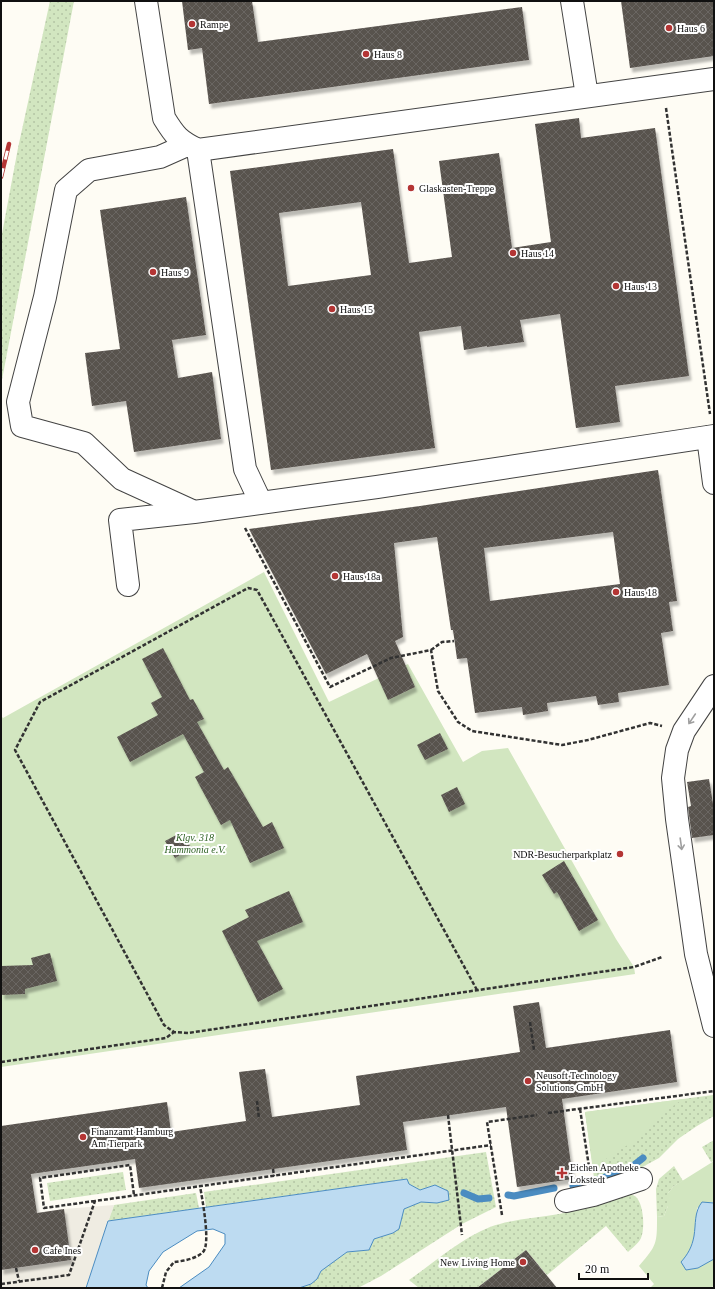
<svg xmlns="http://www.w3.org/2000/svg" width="715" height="1289" font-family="Georgia,serif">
<defs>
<pattern id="grass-dots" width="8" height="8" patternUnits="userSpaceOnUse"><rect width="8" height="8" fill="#d2e6c0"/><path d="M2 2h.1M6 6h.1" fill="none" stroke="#b3c4a4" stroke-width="1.8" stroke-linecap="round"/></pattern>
<pattern id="building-cross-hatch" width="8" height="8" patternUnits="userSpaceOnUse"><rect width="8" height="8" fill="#58524d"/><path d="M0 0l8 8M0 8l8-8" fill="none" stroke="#6b6662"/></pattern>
<filter id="shadow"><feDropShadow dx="2.5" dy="4.5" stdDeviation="1" flood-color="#0004"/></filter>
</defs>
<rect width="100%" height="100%" fill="#fefcf4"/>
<path fill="url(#grass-dots)" d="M50,1H74L1,385V239L18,148Z
M713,1095L714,1099V1116L697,1126L678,1139L659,1158L635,1171L595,1185L585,1112Z
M714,1140V1161L711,1162L702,1147Z
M486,1152L496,1207L462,1224L381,1276L358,1288H299L311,1284L317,1279L321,1271L347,1252L369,1250L374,1239L393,1233L404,1209L421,1202L437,1203L435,1185L420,1190L409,1184L407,1179L206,1207L204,1192Z
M674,1166L683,1181L674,1186L668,1193V1206L664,1216L657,1217L656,1189L659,1179Z
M123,1172L126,1190L50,1201L47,1183Z
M196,1193L199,1208L108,1221L114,1205Z
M629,1194C630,1194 635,1196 635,1196C644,1203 645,1229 641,1238C638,1244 632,1248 628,1252L606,1226L547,1275L526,1250L477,1288H419L409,1280C435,1262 460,1239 490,1227C512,1219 536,1218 559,1214C583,1210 606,1202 629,1194Z"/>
<path fill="#d2e6c0" d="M264,572L329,702L408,664L463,762L482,751L508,748L616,939L634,967L635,974L1,1067V716L3,718Z
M683,1099L659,1116L641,1137L616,1152L593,1168L585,1112Z
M714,1161V1203L711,1202L697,1208C695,1231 696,1243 682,1262L687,1270L698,1268L714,1259V1285L711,1288H650L654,1284L639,1266C657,1245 657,1244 657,1217L664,1216L668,1206V1193L674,1186Z"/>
<path fill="#efece2" d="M114,1205L86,1288H1V1270L71,1260L64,1209Z"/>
<path fill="#bddbf1" stroke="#4b8cc1" d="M407,1179L409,1184L420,1190L435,1185L448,1191L449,1200L437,1203L421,1202L404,1209L399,1229L393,1233L374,1239L369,1250L347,1252L321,1271L317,1279L311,1284L299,1288H179L209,1267L225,1244V1234L213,1229L197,1231L163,1252L149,1271L146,1285L148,1288H86L108,1221Z
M702,1202L714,1203V1259L698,1268L686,1270L681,1262C688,1254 692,1247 694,1236C696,1224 694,1212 702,1202Z"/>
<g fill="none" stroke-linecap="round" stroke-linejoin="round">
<path stroke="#4b8cc1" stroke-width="7" d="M598,1180L634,1165L643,1158
M573,1186L583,1184
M464,1193L478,1199L489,1198
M508,1195L514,1196L554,1188"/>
</g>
<path fill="url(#building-cross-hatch)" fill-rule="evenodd" filter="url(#shadow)" d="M182,1H252L258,42L522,7L529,60L209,104L202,48L188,50Z
M621,1H714V56L630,68Z
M579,118L581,138L655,128L689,376L615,386L620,422L576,428L560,314L520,320L524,342L487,347V346L464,350L461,326L419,332L435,448L271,470L230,171L393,149L409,263L452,257L439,161L499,153L512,248L551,242L535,124ZM361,202L371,275L288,286L279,213Z
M186,197L206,335L172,340L178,378L212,372L221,439L134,452L126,401L92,406L85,353L120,349L100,210Z
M658,470L677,601L669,602L673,631L661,633L669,685L618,693L619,702L598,705L596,696L547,703L548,711L523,715L522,707L475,713L467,658L457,659L453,630H451L437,537L394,543L403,637L395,641L415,687L388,700L367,654L326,674L249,529L420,506ZM613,532L620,584L490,601L484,548Z
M163,648L190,700L193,699L204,719L197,722L224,770L228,767L263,827L272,822L284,848L250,863L230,820L221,825L195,777L204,772L183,734L130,762L117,737L158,715L151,703L162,697L142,659Z
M440,733L448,749L425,760L417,745Z
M709,779L713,804L714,803V835L692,838L688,807L691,806L687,782Z
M457,787L465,804L449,812L441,795Z
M182,832L191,848L175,858L165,841Z
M564,861L598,920L579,931L557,892L554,894L542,875Z
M289,891L303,922L257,941L283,989L258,1002L222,931L249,917L245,910Z
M50,953L57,981L25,989V994L2,995L1,966L33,965L31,958Z
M539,1002L546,1048L670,1030L677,1082L562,1099L573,1179L517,1187L506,1107L403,1122L407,1150L139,1188L135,1159L31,1174L37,1213L64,1209L71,1260L1,1270V1126L167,1102L171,1132L246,1121L239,1072L265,1069L272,1117L360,1105L356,1076L520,1052L513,1006Z
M526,1250L557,1288H477Z"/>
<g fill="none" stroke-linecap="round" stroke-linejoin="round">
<g stroke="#434343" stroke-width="24">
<path id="minor" d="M146,1L164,118C175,136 179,141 198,150L714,79
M572,1L587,96
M187,145L160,157L89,170L66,190L45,297L18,402L22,426L84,443L122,479L192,511
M198,150L245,469L261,503
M708,437L714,483
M128,585L120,520L194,512L377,487L714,436
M714,686L684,731L677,750L673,778L677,819L696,954L714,1026
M566,1201L593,1195L641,1179"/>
</g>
<path stroke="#323232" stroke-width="2.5" stroke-dasharray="4 2" stroke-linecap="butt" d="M666,108L710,414
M245,528L330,687L391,658L431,650L438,691L458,722L472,731L562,745L588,740L650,723L662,726
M431,650L442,642L454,641
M477,990L257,590L248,588L40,702L15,750L164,1025L174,1032L188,1033L634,967L662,957
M530,1022L534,1050
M1,1062L166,1038L174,1032
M257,1101L259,1119
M580,1109L590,1173
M548,1113L714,1091
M448,1115L462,1235
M273,1169L274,1176
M95,1201L44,1208L40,1178L130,1165L134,1195
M502,1215L487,1122L537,1115
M16,1268L19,1281
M1,1284L69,1275L95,1201L491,1145
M162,1288L166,1272L174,1262C183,1261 196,1259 203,1252C211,1244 202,1198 200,1186"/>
<use href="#minor" stroke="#fff" stroke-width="22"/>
<g stroke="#b43534" stroke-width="4.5">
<path id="rail" d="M1,177L9,144"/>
</g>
<use href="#rail" stroke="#fff" stroke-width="3" stroke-dasharray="9" stroke-linecap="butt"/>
</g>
<defs><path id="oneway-shaft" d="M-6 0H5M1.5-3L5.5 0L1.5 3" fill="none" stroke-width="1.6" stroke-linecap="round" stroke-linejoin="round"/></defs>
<g stroke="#9f9f9f">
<use href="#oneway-shaft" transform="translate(692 719) rotate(124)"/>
<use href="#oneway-shaft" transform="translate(681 844) rotate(82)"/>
</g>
<g fill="#b43534" stroke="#fff" stroke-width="1.5">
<circle cx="192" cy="24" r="4"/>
<circle cx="669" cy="28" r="4"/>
<circle cx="366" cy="54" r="4"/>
<circle cx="411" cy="188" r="4"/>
<circle cx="513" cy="253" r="4"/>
<circle cx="153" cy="272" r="4"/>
<circle cx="616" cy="286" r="4"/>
<circle cx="332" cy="309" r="4"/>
<circle cx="335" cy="576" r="4"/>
<circle cx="616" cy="592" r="4"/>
<circle cx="620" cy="854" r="4"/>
<circle cx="528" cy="1081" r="4"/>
<circle cx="83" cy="1137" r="4"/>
<path d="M560 1167h4v4h4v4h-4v4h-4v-4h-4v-4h4z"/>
<circle cx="35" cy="1250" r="4"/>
<circle cx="523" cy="1262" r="4"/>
</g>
<g text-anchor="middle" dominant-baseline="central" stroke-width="4" stroke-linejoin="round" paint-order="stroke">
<g font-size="10" fill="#101010" stroke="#fff" text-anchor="start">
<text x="200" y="24">Rampe</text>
<text x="677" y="28">Haus 6</text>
<text x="374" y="54">Haus 8</text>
<text x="419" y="188">Glaskasten-Treppe</text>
<text x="521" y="253">Haus 14</text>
<text x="161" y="272">Haus 9</text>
<text x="624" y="286">Haus 13</text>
<text x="340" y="309">Haus 15</text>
<text x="343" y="576">Haus 18a</text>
<text x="624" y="592">Haus 18</text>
<text x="612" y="854" text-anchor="end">NDR-Besucherparkplatz</text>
<text x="536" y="1075">Neusoft Technology<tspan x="536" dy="12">Solutions GmbH</tspan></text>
<text x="91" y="1131">Finanzamt Hamburg<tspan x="91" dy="12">Am Tierpark</tspan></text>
<text x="570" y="1167">Eichen Apotheke<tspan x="570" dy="12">Lokstedt</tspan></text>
<text x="43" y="1250">Cafe Ines</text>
<text x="515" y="1262" text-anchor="end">New Living Home</text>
</g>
<g font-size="10" font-style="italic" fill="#2f6225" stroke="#fff">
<text x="195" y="837">Klgv. 318<tspan x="195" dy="12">Hammonia e.V.</tspan></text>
</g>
</g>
<rect width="715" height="1289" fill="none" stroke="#101010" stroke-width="4"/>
<path d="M579 1273v6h69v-6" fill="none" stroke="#101010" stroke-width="2"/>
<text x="585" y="1273" font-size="12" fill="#101010" stroke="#ffffff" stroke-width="3" paint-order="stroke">20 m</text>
</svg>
